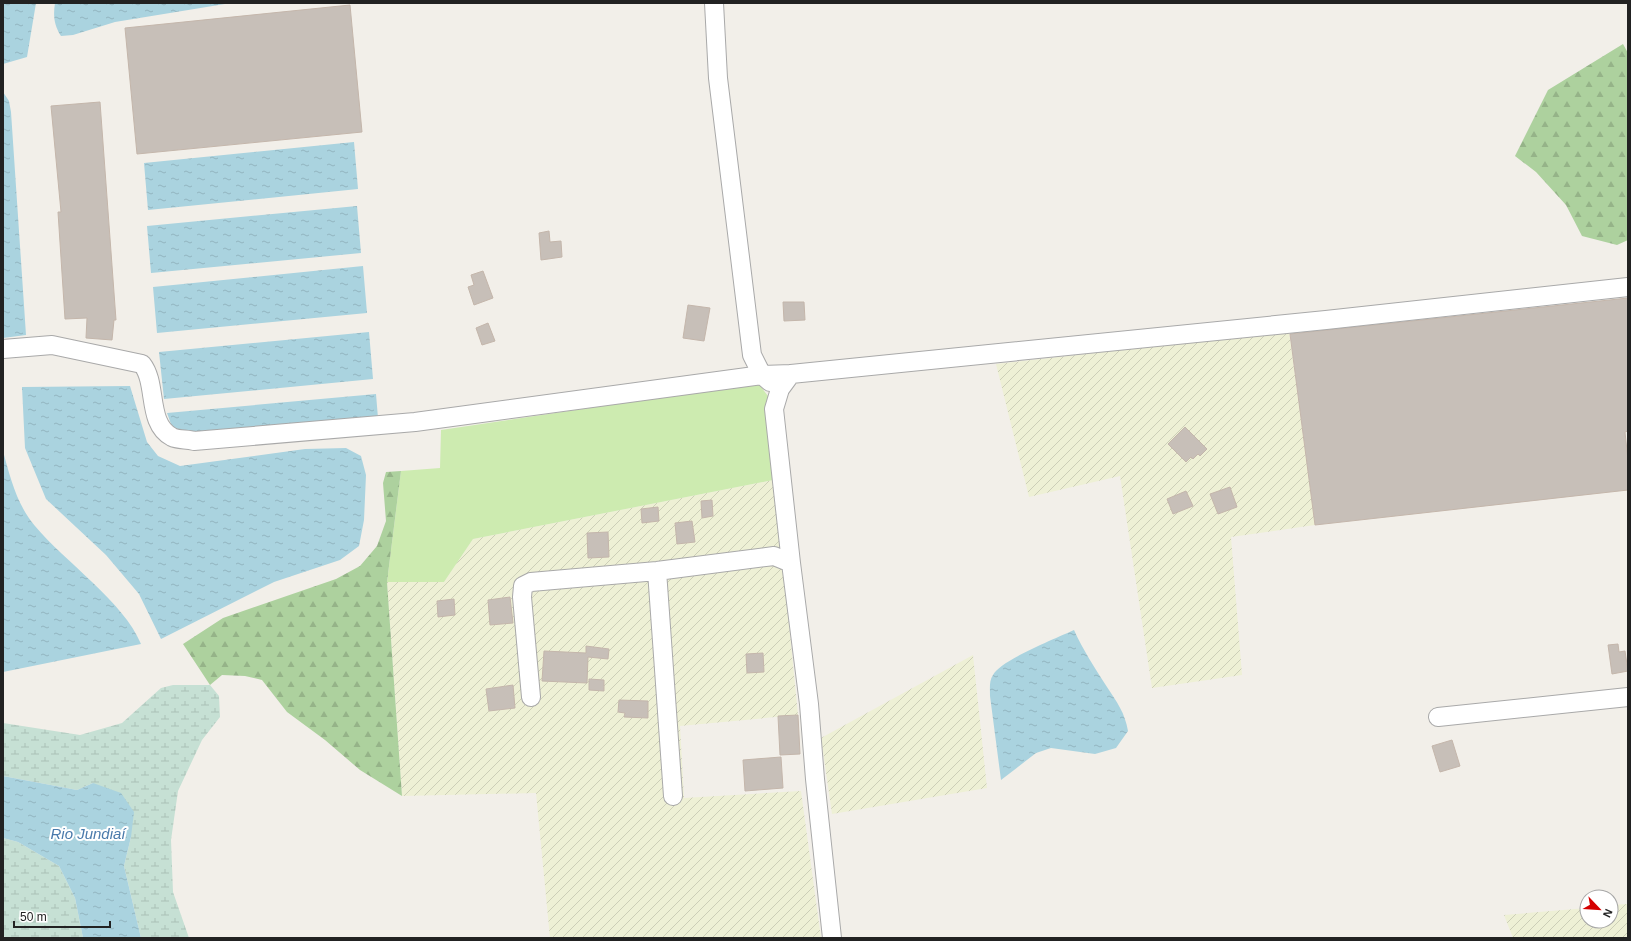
<svg xmlns="http://www.w3.org/2000/svg" width="1631" height="941" font-family="Arial,sans-serif">
<defs>
<pattern id="farmland-furrows" width="10" height="10" patternUnits="userSpaceOnUse"><rect width="10" height="10" fill="#eef0d5"/><path d="M-1 1l2-2M0 10L10 0M9 11l2-2" fill="none" stroke="#ccceb7"/></pattern>
<pattern id="forest-firs" width="22" height="20" patternUnits="userSpaceOnUse"><rect width="22" height="20" fill="#add19e"/><path d="M5 1l3.5 6h-7zM16 11l3.5 6h-7z" fill="#95b388"/></pattern>
<pattern id="wetland-marsh" width="20" height="14" patternUnits="userSpaceOnUse"><rect width="20" height="14" fill="#c6e0d4"/><path d="M1 5h8M5 5V1M11 12h8M15 12V8" fill="none" stroke="#aac0b6"/></pattern>
<pattern id="water-ripples" width="26" height="14" patternUnits="userSpaceOnUse"><rect width="26" height="14" fill="#aad3df"/><path d="M2 4q2-2 4 0t4 0M15 11q2-2 4 0t4 0" fill="none" stroke="#92b5bf"/></pattern>
</defs>
<rect width="100%" height="100%" fill="#f2efe9"/>
<path fill="url(#farmland-furrows)" fill-rule="evenodd" d="M1289,331L1315,525L1231,537L1242,675L1152,688L1120,476L1029,497L996,364Z
M773,480L784,573L798,715L680,726L684,798L801,791L821,938H550L536,793L402,796L387,582H444L473,539ZM712,500L713,516L703,518L701,501ZM658,508L659,521L642,523L641,509ZM692,521L695,542L677,544L675,523ZM607,532H608L589,558L587,533ZM510,597L512,623L491,625L488,600ZM454,599L455,615L438,616L437,601ZM586,647L609,649L608,659L586,657ZM544,651L581,653L587,671L586,683L542,681ZM763,653L764,672H747L746,654ZM589,679L604,680V691L589,690ZM512,686L515,708L489,711L486,689ZM619,700L648,701L647,718L625,717V713L618,712Z
M973,655L987,788L832,814L821,738Z
M1628,904V938H1513L1504,915L1587,908V921H1611V905Z"/>
<path fill="#cdebb0" d="M758,383L768,396L773,480L473,539L444,582H387L401,471L440,468L441,430Z"/>
<path fill="url(#forest-firs)" d="M1623,44L1628,53V240L1617,245L1582,236L1566,205L1536,172L1515,156L1548,90Z
M401,471L387,582L402,796L360,770L325,740L287,712L262,680L245,676L222,675L210,685L183,644L223,618L336,579L360,566L377,546L386,521L383,483L386,472Z"/>
<path fill="url(#wetland-marsh)" d="M173,685H210L219,696L220,717L202,740L178,791L171,840L173,892L189,938H141L124,866L131,837L93,783L77,790L3,776V723L80,735L122,723L161,688Z
M3,838L18,842L59,866L75,898L83,938H6L3,935Z"/>
<path fill="url(#water-ripples)" d="M3,3H36L27,57L3,64Z
M55,3H231L115,22L73,35L61,36C54,25 53,16 55,3Z
M3,92L9,101L11,112L26,335L3,338Z
M354,142L358,189L148,210L144,163Z
M357,206L361,253L151,273L147,226Z
M363,266L367,313L157,333L153,287Z
M369,332L373,379L164,399L159,352Z
M130,386L147,442L158,456L180,466L305,449L346,448L361,456L366,475L364,520L359,546L340,560L274,582L161,639L139,594L106,555L46,499L25,448L22,387Z
M376,394L378,418L181,435L171,424L167,413Z
M3,451C10,477 17,505 35,526C65,562 124,602 141,644L3,672Z
M1074,630C1083,650 1095,668 1107,687C1117,702 1125,713 1128,731L1116,748L1095,754L1051,748L1036,753L1001,780L990,696C990,688 989,681 993,675C1001,660 1057,638 1074,630Z
M3,776L77,790L93,783L121,793L134,812L131,837L124,866L141,938H83L75,898L59,866L18,842L3,838Z"/>
<path fill="#c7bfb8" stroke="#c4b6ab" d="M350,5L362,132L137,154L125,28Z
M100,102L116,320H114L112,340L86,338L87,318L65,319L58,212H61L51,106Z
M549,231L550,242L561,241L562,257L541,260L539,233Z
M483,271L493,298L474,305L468,287L474,285L471,275Z
M1628,298V431L1625,432L1628,460V490L1315,525L1290,334Z
M783,302H804L805,320L784,321Z
M688,305L710,308L704,341L683,338Z
M488,323L495,341L482,345L476,328Z
M1185,427L1207,449L1200,456L1198,454L1193,459L1191,457L1186,462L1168,444Z
M1230,487L1237,507L1218,514L1210,494Z
M1186,491L1193,506L1173,514L1167,499Z
M712,500L713,516L702,518L701,501Z
M658,507L659,521L642,523L641,509Z
M692,521L695,542L677,544L675,523Z
M608,532L609,557L588,558L587,533Z
M510,597L513,623L490,625L488,600Z
M454,599L455,615L438,617L437,601Z
M1618,644L1619,652L1625,651L1628,671L1612,674L1608,645Z
M586,646L609,649L608,659L588,657L587,683L542,681L544,651L586,653Z
M763,653L764,672L747,673L746,654Z
M589,679L604,680V691L589,690Z
M513,685L515,708L489,711L486,689Z
M619,700L648,701V718L624,717L625,713L618,712Z
M798,715L800,754L780,755L778,716Z
M1452,740L1460,766L1440,772L1432,746Z
M781,757L783,788L745,791L743,760Z"/>
<g fill="none" stroke-linecap="round" stroke-linejoin="round">
<g stroke="#a9a9a9" stroke-width="20">
<path id="minor" d="M714,3L718,78L752,355L762,375L770,382
M3,349L52,345L142,364C158,384 146,423 172,437C178,440 187,439 194,441L415,422L762,375L791,374L1326,320L1628,287
M791,374L780,389L774,409L791,563L809,704L815,779L832,938
M657,571L673,796
M531,697L522,597L523,586L531,582L657,571L774,556L791,563
M1438,717L1628,697"/>
</g>
<use href="#minor" stroke="#fff" stroke-width="18"/>
</g>
<g text-anchor="middle" dominant-baseline="central" stroke-width="4" stroke-linejoin="round" paint-order="stroke">
<g font-size="15" font-style="italic" fill="#4a7aab" stroke="#fff">
<text x="88" y="833">Rio Jundiaí</text>
</g>
</g>
<rect width="1631" height="941" fill="none" stroke="#222222" stroke-width="8"/>
<g transform="translate(1599 909) rotate(115)"><circle r="19" fill="#ffffff" stroke="#a7a7a7"/>
<path d="M0-3L7 15L0 10L-7 15Z" fill="#d40000"/>
<text y="-6" font-size="11" font-weight="bold" text-anchor="middle" fill="#222222">N</text>
</g>
<path d="M14 921v6h96v-6" fill="none" stroke="#222222" stroke-width="2"/>
<text x="20" y="921" font-size="12" fill="#222222" stroke="#ffffff" stroke-width="3" paint-order="stroke">50 m</text>
</svg>
